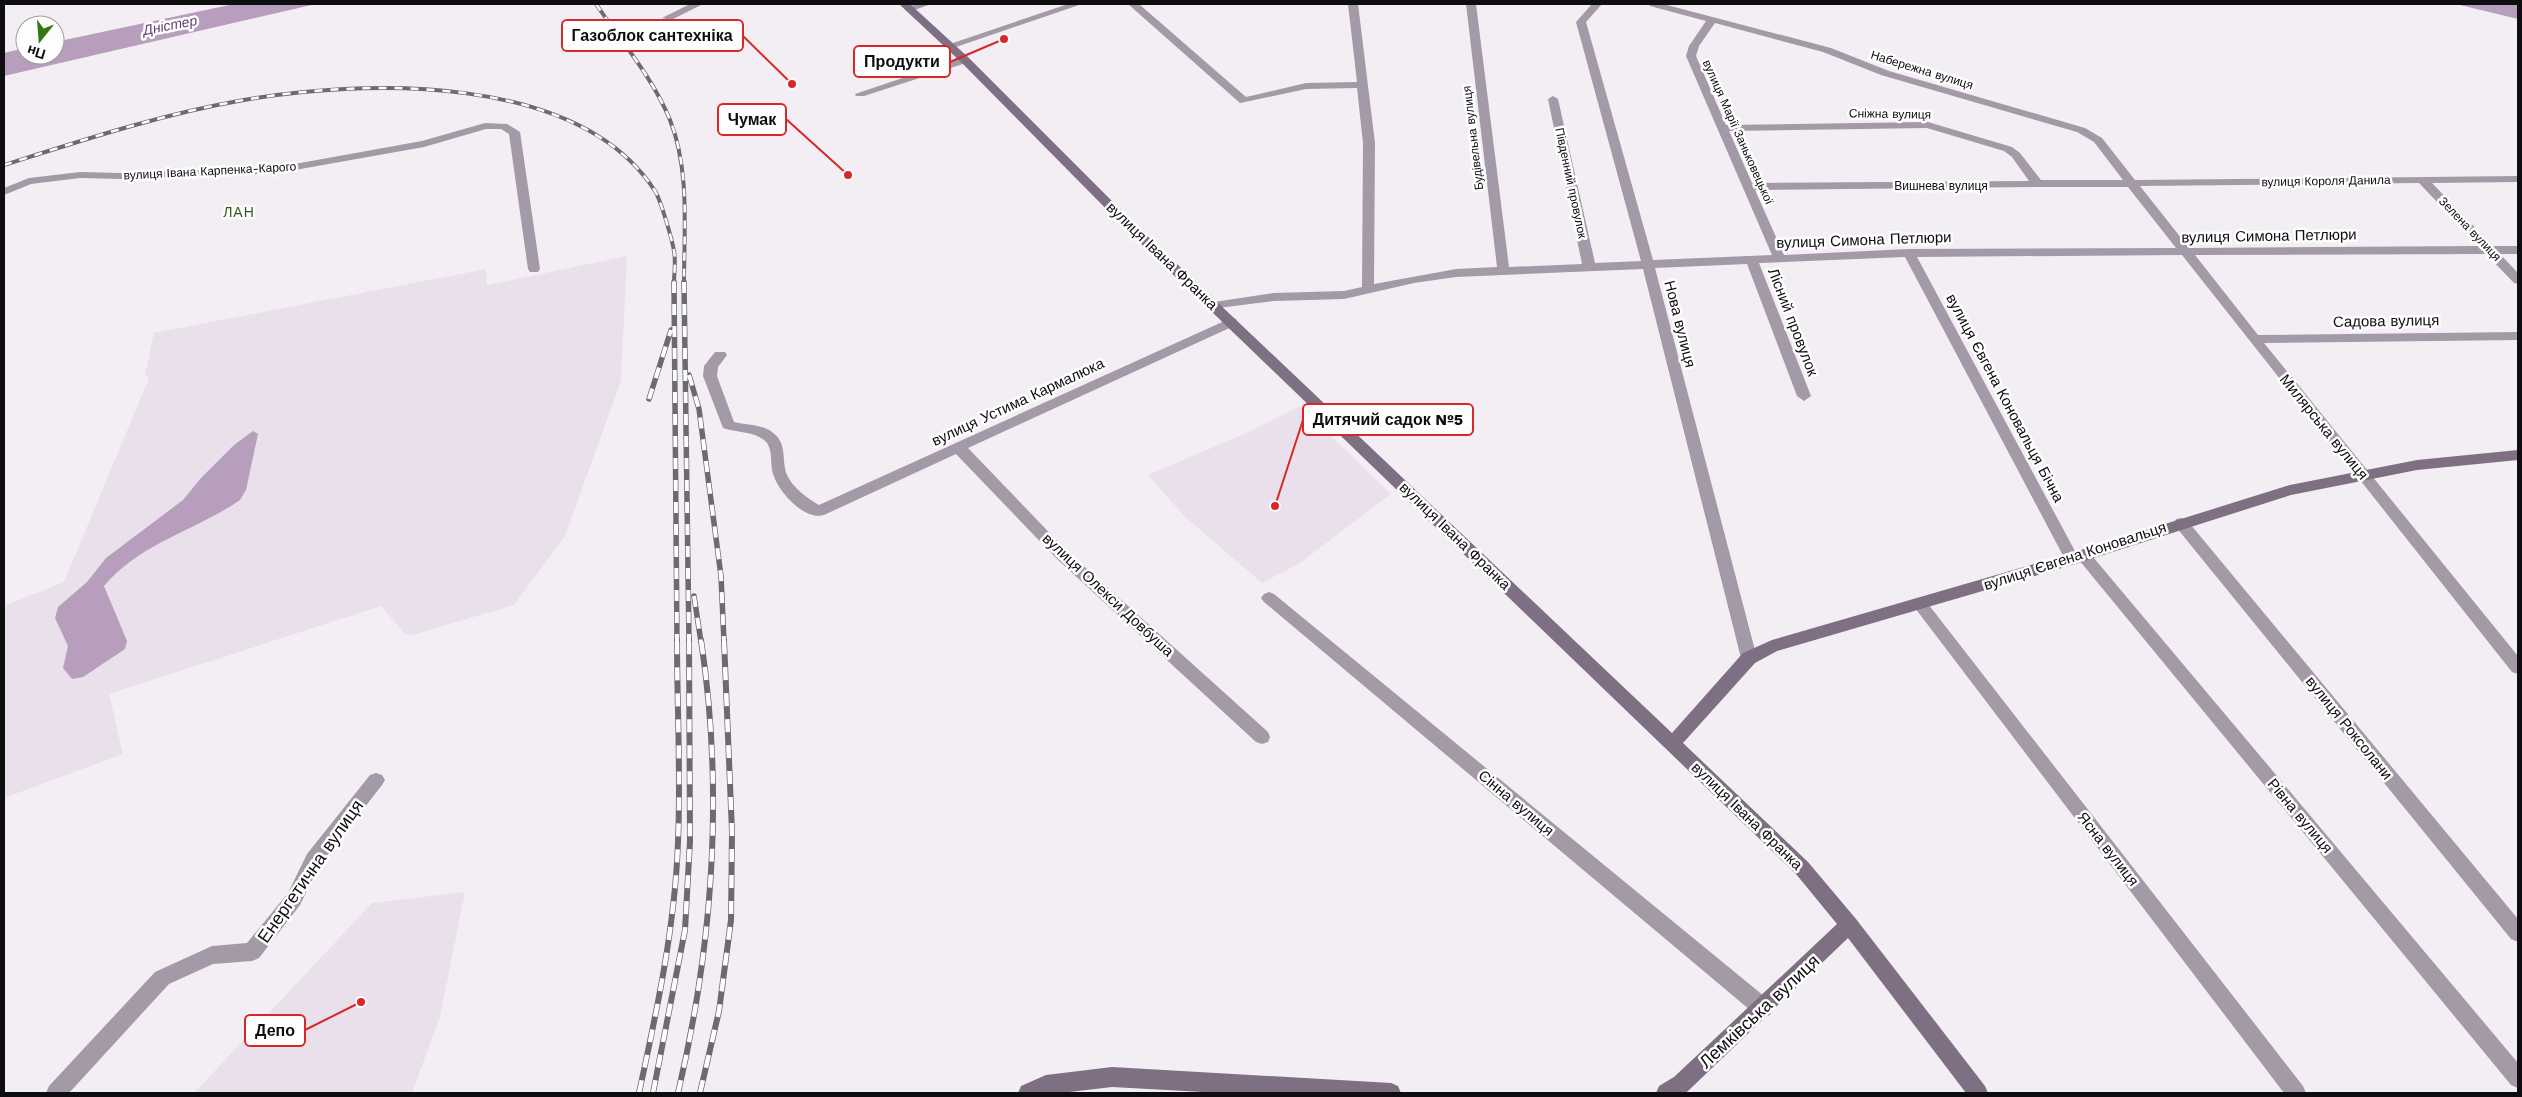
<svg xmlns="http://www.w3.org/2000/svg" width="2522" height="1097" font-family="'Work Sans',sans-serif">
<rect width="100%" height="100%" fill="#f3eef4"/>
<path fill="#eae0ec" d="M627,256L621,381L565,536L514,605L412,635L405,634L381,606L109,694L123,754L4,798V606L64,582L149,378L145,375L154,333L486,269L487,285Z
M1300,406L1391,494L1300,563L1262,583L1186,518L1148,475L1242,435Z
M465,892L440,1017L412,1093H194L372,903Z"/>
<path fill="#b79ebc" d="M234,4H316L4,76V53L25,48V55H55V42Z
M2456,4H2518V19Z
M253,431L258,434L246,490L240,500C195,531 140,543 104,586L127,641L125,649L83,677L72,679L63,668L68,646L55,618L58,607L87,582L106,558L183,500L201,478L234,445Z"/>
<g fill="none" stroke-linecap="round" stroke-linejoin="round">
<path fill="#a499a6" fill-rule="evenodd" d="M690,4H703L671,20L662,18Z
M916,4H931L909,12L904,9Z
M1068,4H1082L953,48L944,46Z
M1128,4H1139L1246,97L1306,83L1357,82L1348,4H1358L1375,143L1374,284L1456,269L1497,267L1466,4H1476L1509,267L1582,264L1548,99L1553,96L1558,99L1595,263L1641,261L1576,22L1592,4H1602L1586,22L1653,260L1772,255L1686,56L1689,46L1706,21L1650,6L1648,4H1663L1831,48L1889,71L2085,128L2102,138L2135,180L2518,176V182L2432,183L2493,246H2518V254H2500L2518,273V284L2514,283L2486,254L2195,255L2258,335L2518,332V340L2264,343L2518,656V674L2512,672L2182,255L1917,257L2076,553L2083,549L2088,551L2518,1063V1088L2511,1085L2079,560L2072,565L2067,563L1905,257L1759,263L1811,396L1804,401L1797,396L1747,264L1655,268L1757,658L1755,663L1749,664L1743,663L1741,658L1643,269L1456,277L1414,283L1344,299L1274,301L1210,309L1208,306L1210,303L1214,302L1274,293L1344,291L1362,287L1363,143L1357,88L1306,89L1240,103ZM1715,23L1823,52L1881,75L2077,132L2094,142L2123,180H2041L2020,153L2012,147L1928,122L1726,125L1696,56L1699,46ZM1927,128L2004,151L2012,157L2029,181L1752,183L1729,131ZM2419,183L2479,246L2189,248L2140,186ZM2034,187H2128L2176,248L1909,249L1784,255L1755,190Z
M965,57L969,58V62L864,96H856L855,94Z
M485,123L507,124L520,132L540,269L538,272H530L528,269L509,134L501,129H486L424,147L278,173L121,179L80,178L31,184L4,195V188L29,178L80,172L121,173L278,167L422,141Z
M1231,318L1236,319L1237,322L1236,325L968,448L1066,550L1268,732L1270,737L1268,742L1262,744L1256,742L1056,558L956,454L824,515C804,521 778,491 773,474C770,464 773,452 767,443C757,431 737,433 723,428L703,376L704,366L715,352H725L727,355L718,367L717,376L734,422C746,425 761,424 772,432C788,443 781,460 787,475C793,488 807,498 819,505Z
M2181,518L2186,519L2518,919V942L2511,939L2176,527L2174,523L2176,519Z
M1269,592L1274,594L1770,1001L1773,1008L1770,1015L1763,1017L1756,1015L1264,602L1261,598L1264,594Z
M1920,598L1925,600L2303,1086L2306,1093H2284L1915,608L1912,604L1915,600Z
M376,773L382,775L385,780L382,785L319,866L300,905L259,958L252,961L213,964L169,984L69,1093H46L49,1086L155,972L212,946L247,943L288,893L307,854L370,775Z"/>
<path fill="#7f6f82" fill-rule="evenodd" d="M899,4H910L969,58L1139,228L1672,733L1743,653L1772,640L2072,553L2290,485L2417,460L2518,450V460L2417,470L2291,495L2072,565L1777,651L1755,663L1683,743L1808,862L1856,919L1985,1086L1988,1093H1966L1848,938L1688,1091L1685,1093H1656L1659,1086L1674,1077L1837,924L1796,874L1131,234L961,62Z
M1112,1067L1391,1083L1398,1086L1401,1093H1221L1112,1087L1061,1093H1018L1021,1086L1046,1075Z"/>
<g stroke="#6d6a6e" stroke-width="4">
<path id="rail-far2" d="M596,4C621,41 653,78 670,120C690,170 684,230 684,283
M4,165C83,140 162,114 244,100C366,79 579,73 655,191C661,201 672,239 674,251C676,261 674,273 674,283"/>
</g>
<g stroke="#6d6a6e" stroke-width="5.5">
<path id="rail-far1" d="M674,282L677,642
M684,282L689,642
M689,375L699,409L721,576L724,642
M649,399L671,330
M694,596L701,642"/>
</g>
<g stroke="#6d6a6e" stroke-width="6">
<path id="rail" d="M639,1093C657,1010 675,927 678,842C681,775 677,707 677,640
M653,1093L685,930L690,841L689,640
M678,1093C713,944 724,792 701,640
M700,1093L719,1011L731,920L732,832L724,640"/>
</g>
<use href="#rail-far2" stroke="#fefdfe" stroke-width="2.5" stroke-dasharray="8" stroke-linecap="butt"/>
<use href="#rail-far1" stroke="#fefdfe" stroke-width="4" stroke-dasharray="11" stroke-linecap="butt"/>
<use href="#rail" stroke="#fefdfe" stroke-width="4.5" stroke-dasharray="13" stroke-linecap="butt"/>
</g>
<g text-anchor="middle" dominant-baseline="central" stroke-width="5" stroke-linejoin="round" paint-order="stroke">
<g font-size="12" fill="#0e0d0f" stroke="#fefdfe">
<text transform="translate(1922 70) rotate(17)">Набережна вулиця</text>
<text transform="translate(1890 114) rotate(1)">Сніжна вулиця</text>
<text transform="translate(1738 132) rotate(66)">вулиця Марії Заньковецької</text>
<text transform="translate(1473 138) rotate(-97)">Будівельна вулиця</text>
<text transform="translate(210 171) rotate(-3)">вулиця Івана Карпенка-Карого</text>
<text transform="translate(2326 181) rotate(-1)">вулиця Короля Данила</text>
<text transform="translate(1571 183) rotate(78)">Південний провулок</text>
<text x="1941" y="186">Вишнева вулиця</text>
<text transform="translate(2470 229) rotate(46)">Зелена вулиця</text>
</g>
<g font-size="14" font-style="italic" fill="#623f69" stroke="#fefdfe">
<text transform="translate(170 25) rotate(-11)">Дністер</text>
</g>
<g font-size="14" letter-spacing="1" fill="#305b20" stroke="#fefdfe">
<text x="239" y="212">ЛАН</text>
</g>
<g font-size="15" fill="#0e0d0f" stroke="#fefdfe">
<text transform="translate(2269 236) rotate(-1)">вулиця Симона Петлюри</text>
<text transform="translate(1864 240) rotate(-2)">вулиця Симона Петлюри</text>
<text transform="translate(1162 256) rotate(44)">вулиця Івана Франка</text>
<text transform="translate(2386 321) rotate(-1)">Садова вулиця</text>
<text transform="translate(1793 322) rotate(69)">Лісний провулок</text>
<text transform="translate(1680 324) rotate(76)">Нова вулиця</text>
<text transform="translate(2005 398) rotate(62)">вулиця Євгена Коновальця Бічна</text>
<text transform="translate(1018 402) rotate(-25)">вулиця Устима Кармалюка</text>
<text transform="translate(2324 427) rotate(51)">Милярська вулиця</text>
<text transform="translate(1455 536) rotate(44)">вулиця Івана Франка</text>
<text transform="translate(2075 556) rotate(-18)">вулиця Євгена Коновальця</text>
<text transform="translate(1108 595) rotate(43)">вулиця Олекси Довбуша</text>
<text transform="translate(2349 728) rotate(51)">вулиця Роксолани</text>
<text transform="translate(1516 803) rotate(40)">Сінна вулиця</text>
<text transform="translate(1747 816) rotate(44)">вулиця Івана Франка</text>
<text transform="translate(2300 816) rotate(50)">Рівна вулиця</text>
<text transform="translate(2108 849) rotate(52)">Ясна вулиця</text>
</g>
<g font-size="18" fill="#0e0d0f" stroke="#fefdfe">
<text transform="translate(310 871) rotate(-55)">Енергетична вулиця</text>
<text transform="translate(1759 1011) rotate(-43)">Лемківська вулиця</text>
</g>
</g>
<path fill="none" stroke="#d62828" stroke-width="2" d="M792 84L743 36M1004 39L950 62M848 175L786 119M1275 506L1303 420M361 1002L305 1030"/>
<g fill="#d62828" stroke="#fefdfe" stroke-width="2">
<circle cx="792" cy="84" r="5"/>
<circle cx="1004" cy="39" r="5"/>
<circle cx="848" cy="175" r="5"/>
<circle cx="1275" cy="506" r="5"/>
<circle cx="361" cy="1002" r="5"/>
</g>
<g fill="#fefdfe" stroke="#d62828" stroke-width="2">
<rect x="562" y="20" width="181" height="31" rx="5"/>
<rect x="854" y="46" width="96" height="31" rx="5"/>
<rect x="718" y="104" width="68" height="31" rx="5"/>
<rect x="1303" y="404" width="170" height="31" rx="5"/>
<rect x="245" y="1015" width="60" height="31" rx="5"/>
</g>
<g font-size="16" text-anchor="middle" font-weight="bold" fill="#0e0d0f">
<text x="652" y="41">Газоблок сантехніка</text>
<text x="902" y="67">Продукти</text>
<text x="752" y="125">Чумак</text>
<text x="1388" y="425">Дитячий садок №5</text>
<text x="275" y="1036">Депо</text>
</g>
<rect width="2522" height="1097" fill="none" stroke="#0e0d0f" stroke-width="10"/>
<g transform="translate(40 40) rotate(197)"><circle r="24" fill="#fefdfe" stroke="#9e9d9e"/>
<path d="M0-4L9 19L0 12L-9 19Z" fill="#357715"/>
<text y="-8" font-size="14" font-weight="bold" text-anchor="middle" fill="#0e0d0f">Пн</text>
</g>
</svg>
